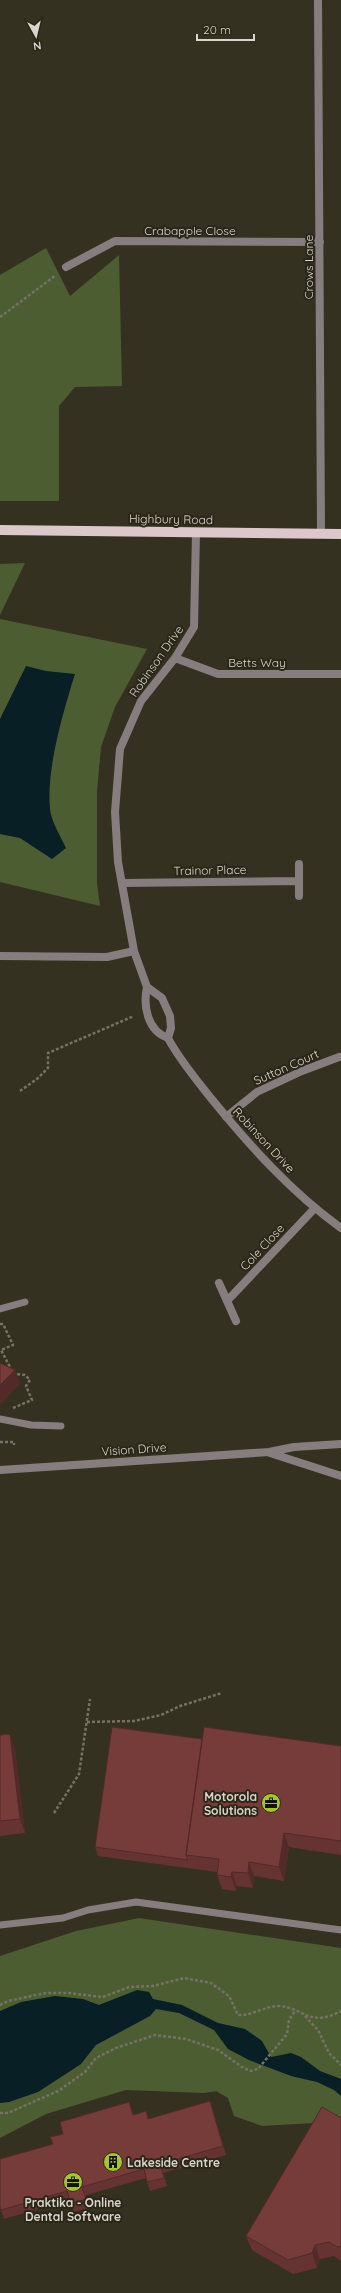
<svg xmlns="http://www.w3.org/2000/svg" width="341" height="2293" font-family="Quicksand,sans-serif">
<rect width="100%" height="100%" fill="#353121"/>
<path fill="#4c5d31" d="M46,248L70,296L119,255L122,386L75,387L59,406V501H0V275Z
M25,563L0,615V564Z
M0,619L147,649L115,707L101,747L97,791V883L100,906L0,882Z
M139,1918L341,1948V2127L331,2122L262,2126L234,2116L228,2098L216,2091L204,2093L126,2090L46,2114L0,2138V1956L76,1931Z"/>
<path fill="#071f25" d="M26,666L46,671L75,674C63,712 46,770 50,809C51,821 61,837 66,848L52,859L20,838L0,834V719Z
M137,1990L149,1992L153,1999L182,2005L218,2023L245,2029L262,2041L271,2057L291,2053L301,2057L320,2071L341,2079V2096L334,2090L317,2082L291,2076L249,2060L228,2049L214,2030L179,2013L156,2009L150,2016L96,2045L81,2064L38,2092L9,2102L0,2103V2011L21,2002L55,1996L83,1999L99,2005Z"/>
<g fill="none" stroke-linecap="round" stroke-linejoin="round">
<path stroke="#757265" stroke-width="2.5" stroke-dasharray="3 2" stroke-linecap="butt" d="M0,317L56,275
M20,1091L37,1079L48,1068V1053L134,1016
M0,1324H3L13,1345L1,1350L11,1369
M13,1408L32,1400L26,1386L30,1380L25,1375L14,1374
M0,1442H14V1445
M87,1722L134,1721L161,1715L180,1706L222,1693
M54,1813L79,1774L90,1699
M0,2005L8,2001L46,1993H68L103,1997L129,1987L153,1986L184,1978L211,1983L229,1996L238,2015C252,2016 264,2006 279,2006C305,2008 309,2028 341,2011
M305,2016L318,2030L329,2053L341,2065
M0,2113H8L58,2091L85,2072L96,2058L116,2048L155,2035L186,2039L218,2050L242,2067L250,2071L258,2069L287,2034L289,2020L295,2011"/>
<path stroke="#867d7e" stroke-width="7" d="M0,1309L25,1302
M0,1419L31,1425L61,1426
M0,1925L63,1918L88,1910L136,1902L341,1930"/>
<path stroke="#867d7e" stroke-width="8" d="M318,0L321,533
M66,267L115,241L320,242
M175,658L218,674H341
M122,883L299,881
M299,896V864
M0,956L107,957L134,951
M147,987C143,1005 147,1031 168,1038C179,1059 195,1078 210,1097C249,1145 291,1192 341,1228
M168,1038L171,1028L170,1016L162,998L147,987L134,951L118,862L115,812L120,749L141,701L175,658L194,627L196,533
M226,1117L257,1092L302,1071L339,1057
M219,1283L236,1321
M227,1301L314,1209
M270,1453L341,1476
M0,1470L269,1452L294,1447L341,1444"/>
<path stroke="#dcc8cb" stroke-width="10" d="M0,530L341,534"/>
</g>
<path fill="#653432" d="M0,1735L15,1748L25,1833L0,1836Z
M202,1739L341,1746V1855L289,1847L284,1881L254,1876L253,1888L237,1886L236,1891L222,1889L217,1875V1872L98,1856L95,1847Z
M129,2102L133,2115L146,2111L148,2119L213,2110L226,2155L163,2173L167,2186L150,2191L146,2178L86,2195L89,2208L74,2212L69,2200L4,2219L0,2207L63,2134Z
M341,2118V2261L334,2256L320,2259L317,2268L293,2274L252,2250L246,2236Z"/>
<path fill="#522a29" d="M15,1370L20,1384L0,1405V1385Z
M10,1734L15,1748L25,1833L20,1819Z
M284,1833L289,1847L284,1881L279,1867Z
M249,1862L254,1876L253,1888L248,1873Z
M232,1872L237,1886L236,1891L231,1877Z
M210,2101L213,2110L226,2155L223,2146Z
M315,2245L320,2259L317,2268L312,2253Z"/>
<path fill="#753c3a" stroke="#522a29" d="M0,1363L15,1370L0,1385Z
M112,1727L202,1739L186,1855L188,1860L95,1847Z
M204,1727L341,1746V1841L284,1833L279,1867L249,1862L248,1873L232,1872L231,1877L217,1875L219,1859L186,1855Z
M10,1734L20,1819L0,1821V1735Z
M210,2101L223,2146L160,2164L164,2178L147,2182L144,2169L82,2187L86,2199L71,2204L67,2191L1,2210L0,2207V2159L53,2144L50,2137L63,2134L60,2122L129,2102L133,2115L146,2111L148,2119Z
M322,2107L341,2118V2246L337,2247L329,2242L315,2245L312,2253L288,2260L246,2236Z"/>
<defs>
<g id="office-disc" transform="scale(1)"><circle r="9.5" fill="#a8c71c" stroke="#2b2718"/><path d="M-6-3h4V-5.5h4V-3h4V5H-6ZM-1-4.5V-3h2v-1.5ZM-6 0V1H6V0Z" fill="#111"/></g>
<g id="building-disc" transform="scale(1)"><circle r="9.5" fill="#a8c71c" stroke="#2b2718"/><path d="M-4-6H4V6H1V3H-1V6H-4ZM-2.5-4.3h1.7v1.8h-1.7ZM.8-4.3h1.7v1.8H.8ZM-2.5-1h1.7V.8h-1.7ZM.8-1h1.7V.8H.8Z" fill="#111"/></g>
</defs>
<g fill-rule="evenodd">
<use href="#office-disc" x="271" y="1803"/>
<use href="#building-disc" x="113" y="2162"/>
<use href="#office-disc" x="73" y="2182"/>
</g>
<g text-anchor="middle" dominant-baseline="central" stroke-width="4" stroke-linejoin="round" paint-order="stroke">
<g font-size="12" fill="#d8d6cc" stroke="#2b2718">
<text x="190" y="230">Crabapple Close</text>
<text transform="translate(308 267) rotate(-90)">Crows Lane</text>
<text transform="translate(171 519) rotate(1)">Highbury Road</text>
<text transform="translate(156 661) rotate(-55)">Robinson Drive</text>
<text x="257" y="662">Betts Way</text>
<text transform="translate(210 870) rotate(-1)">Trainor Place</text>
<text transform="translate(286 1067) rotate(-24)">Sutton Court</text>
<text transform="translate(264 1140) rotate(47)">Robinson Drive</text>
<text transform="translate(262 1247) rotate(-47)">Cole Close</text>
<text transform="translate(134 1449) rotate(-4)">Vision Drive</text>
</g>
<g font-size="12" font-weight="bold" fill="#d8d6cc" stroke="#2b2718" text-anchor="end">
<text x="257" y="1796">Motorola<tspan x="257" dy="14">Solutions</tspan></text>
<text x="127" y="2162" text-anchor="start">Lakeside Centre</text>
<text x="73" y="2202" text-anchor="middle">Praktika - Online<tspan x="73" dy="14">Dental Software</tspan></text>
</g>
</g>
<g transform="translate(36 36) rotate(172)" stroke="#2b2718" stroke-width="3" paint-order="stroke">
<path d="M0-3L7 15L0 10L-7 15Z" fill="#d8d6cc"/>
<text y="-6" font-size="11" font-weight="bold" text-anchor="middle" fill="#d8d6cc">N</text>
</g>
<path d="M197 34v6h57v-6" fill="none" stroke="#d8d6cc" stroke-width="2"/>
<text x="203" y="34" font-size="12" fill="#d8d6cc" stroke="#2b2718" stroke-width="3" paint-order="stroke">20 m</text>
</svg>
